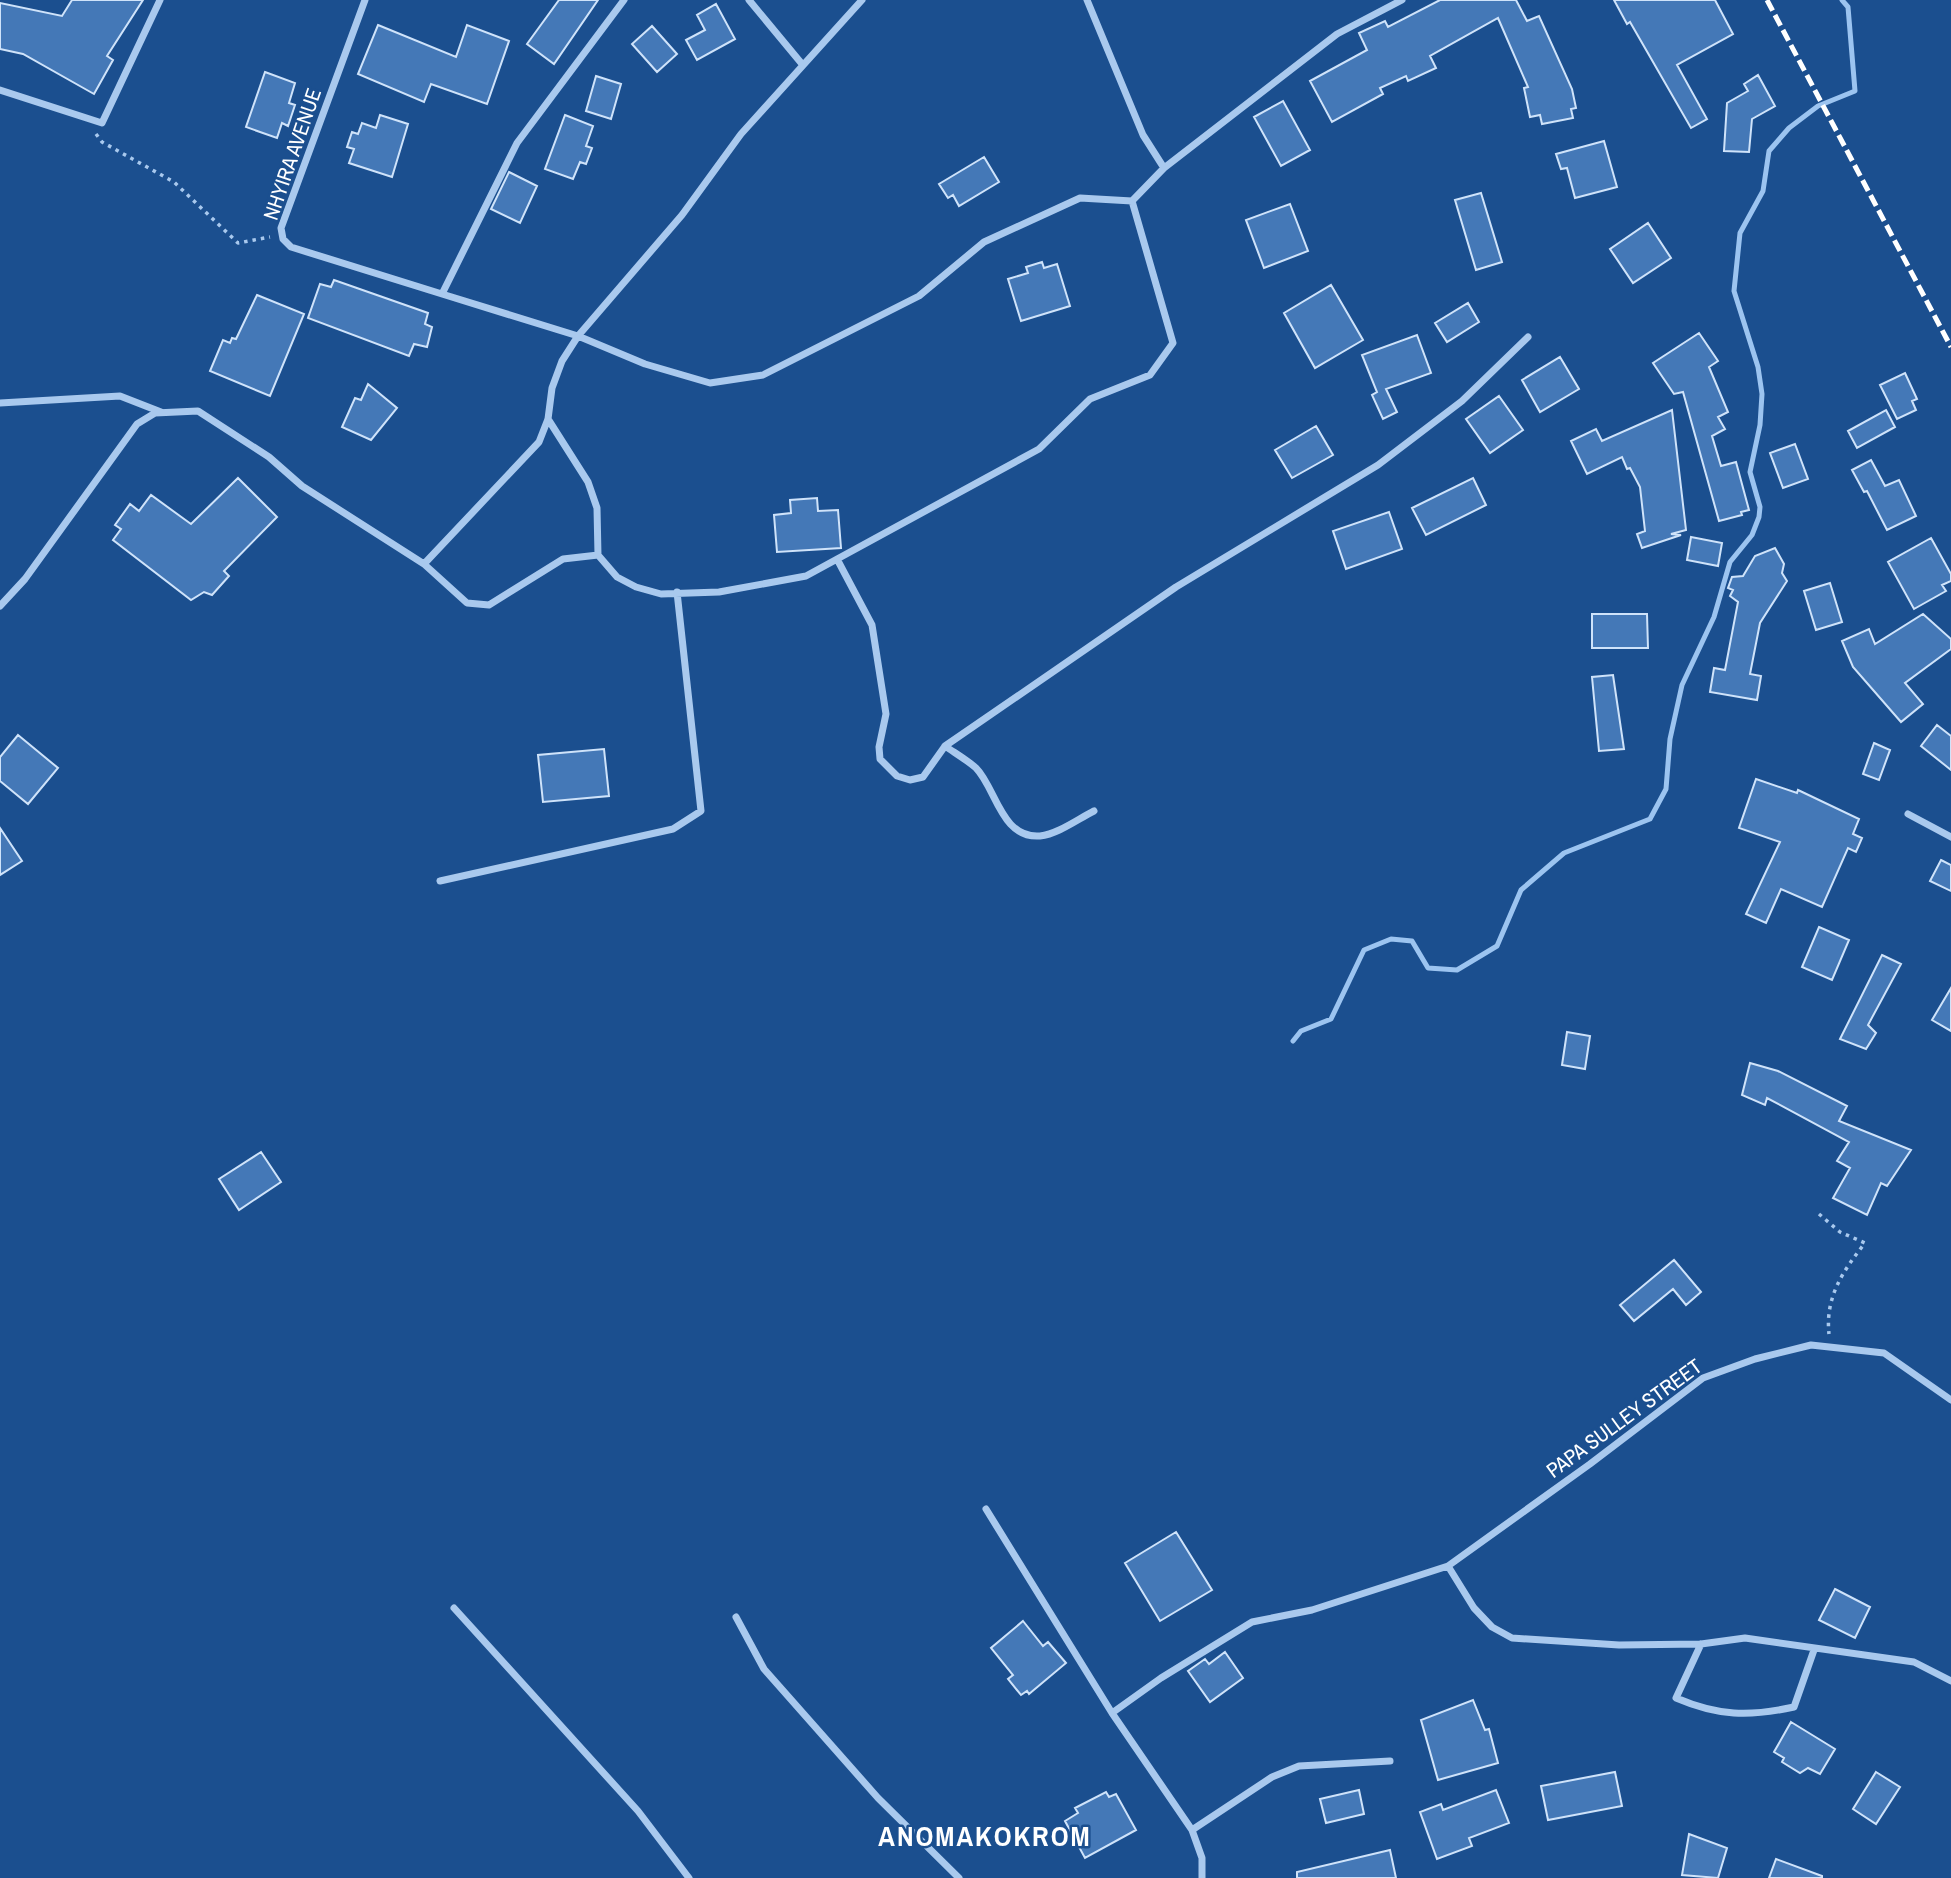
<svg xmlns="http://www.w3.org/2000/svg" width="1951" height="1878" font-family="'Archivo Narrow',sans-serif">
<rect width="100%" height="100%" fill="#1b4f8f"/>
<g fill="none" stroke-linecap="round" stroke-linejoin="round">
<path stroke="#9cc4f0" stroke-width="5" d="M1293,1041L1301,1031L1331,1019L1364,950L1391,939L1412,941L1428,968L1457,970L1497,946L1521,890L1564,853L1650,819L1666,789L1670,739L1682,685L1714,617L1730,562L1752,535L1759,517L1760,507L1750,472L1760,425L1762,394L1758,367L1734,291L1740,233L1763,191L1769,151L1789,128L1818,106L1855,91L1848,7L1842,0"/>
</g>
<path fill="#4478b7" stroke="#cfe3fa" stroke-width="2" d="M72,0H143L107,56L113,60L94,94L23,54L0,49V3L62,16Z
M559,0H598L554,64L527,44Z
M1440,0H1516L1527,21L1539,16L1572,89L1576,108L1571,109L1573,118L1542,124L1540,115L1530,117L1524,88L1528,87L1498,18L1430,56L1436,68L1408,81L1406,76L1380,88L1383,94L1332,122L1310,81L1367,50L1359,33L1385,21L1388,27Z
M1614,0H1715L1733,34L1677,65L1707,119L1691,128L1630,22L1627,24Z
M716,4L735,39L697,60L686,40L705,30L697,15Z
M378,25L456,57L467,25L509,41L487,104L431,84L424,102L358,74Z
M652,26L677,54L657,72L632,44Z
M265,72L295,83L289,103L295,105L288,126L282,123L277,138L246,127Z
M1758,75L1775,106L1752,119L1749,152L1724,151L1727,103L1748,91L1744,84Z
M596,76L621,84L611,119L586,111Z
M1283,101L1310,150L1281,166L1254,117Z
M380,115L408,124L392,177L349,163L354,149L347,147L352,132L358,134L362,123L376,128Z
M565,115L593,126L586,146L592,148L586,164L580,162L573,179L545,169Z
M1604,141L1617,187L1575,198L1567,168L1561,169L1556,154Z
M984,157L999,182L959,206L953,195L948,198L939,184Z
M509,172L537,186L520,223L491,209Z
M1481,193L1502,262L1476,270L1455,200Z
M1290,204L1308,251L1264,268L1246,220Z
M1648,223L1671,258L1633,283L1610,249Z
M1042,262L1044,268L1057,264L1070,306L1021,321L1008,279L1028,273L1026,267Z
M334,280L428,313L425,324L432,327L427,347L414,344L409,356L308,318L320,284L331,287Z
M1331,285L1363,340L1315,368L1284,313Z
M257,295L304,314L270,396L210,371L223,340L230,343L232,338L236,339Z
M1468,303L1479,322L1447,342L1435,323Z
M1699,333L1718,361L1709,367L1728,412L1718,417L1725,429L1712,436L1721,466L1736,462L1749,510L1741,512L1742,515L1719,521L1683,392L1674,394L1653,363Z
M1417,335L1431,373L1386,389L1397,412L1383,419L1372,395L1377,392L1362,355Z
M1560,357L1579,389L1540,412L1522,380Z
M1905,373L1917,399L1912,401L1916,410L1897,419L1880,385Z
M368,384L397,408L371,440L342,427L355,398L361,400Z
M1499,396L1523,430L1490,453L1466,419Z
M1672,410L1686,530L1671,534L1681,535L1642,548L1637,534L1645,531L1640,487L1630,468L1627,469L1622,457L1587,474L1571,441L1596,429L1602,441Z
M1886,410L1895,427L1857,448L1848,431Z
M1316,426L1333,455L1292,478L1275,450Z
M1795,444L1808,479L1783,488L1770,453Z
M1871,460L1885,486L1899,480L1916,516L1887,530L1867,491L1864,492L1852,470Z
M238,478L277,517L224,571L229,576L212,595L204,592L191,600L113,540L121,529L115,525L130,504L139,511L151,495L191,524Z
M1473,478L1486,505L1426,535L1412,508Z
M817,498L818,511L838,510L841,548L777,552L774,515L791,513L790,500Z
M1389,512L1402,549L1346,569L1333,531Z
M1691,537L1722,543L1718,566L1687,560Z
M1931,538L1951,574V581L1942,585L1946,591L1914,609L1888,562Z
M1775,548L1784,564L1782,573L1787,581L1760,623L1750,674L1761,676L1757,700L1710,692L1714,668L1725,670L1738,602L1730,596L1733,590L1728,588L1732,577L1743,576L1755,556Z
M1830,583L1842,622L1816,630L1804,591Z
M1592,614H1647L1648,648H1592Z
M1923,614L1951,639V649L1905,683L1923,704L1901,722L1853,667L1842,641L1869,629L1875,644Z
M1613,675L1624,749L1599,751L1592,677Z
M1937,725L1951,736V770L1921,746Z
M18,735L58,768L28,804L0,781V757Z
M1874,743L1890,750L1879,780L1863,774Z
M604,749L609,796L543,802L538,755Z
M1756,779L1797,793L1798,790L1859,819L1853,834L1862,838L1856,852L1848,848L1822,907L1781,889L1766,923L1746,914L1780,842L1739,828Z
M0,828L22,861L0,875Z
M1941,860L1951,865V891L1930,881Z
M1819,927L1849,940L1832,980L1802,967Z
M1882,955L1901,964L1868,1025L1876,1033L1866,1049L1840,1039Z
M1951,988V1031L1932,1020Z
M1567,1032L1590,1036L1585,1069L1562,1065Z
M1750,1063L1778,1071L1847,1106L1839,1121L1911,1150L1887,1186L1881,1183L1867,1215L1833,1198L1850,1168L1837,1161L1849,1142L1767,1098L1765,1105L1742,1095Z
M261,1152L281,1182L239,1210L219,1179Z
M1674,1260L1701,1292L1686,1305L1673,1289L1634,1321L1620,1305Z
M1176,1532L1212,1590L1160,1621L1125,1563Z
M1835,1589L1870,1607L1855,1638L1819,1620Z
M1023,1621L1043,1646L1048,1642L1066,1663L1029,1694L1027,1691L1021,1695L1008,1679L1013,1675L991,1648Z
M1225,1652L1243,1678L1210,1702L1188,1671L1205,1659L1209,1664Z
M1473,1700L1485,1730L1489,1729L1498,1763L1438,1780L1421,1720Z
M1791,1722L1835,1749L1820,1774L1808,1768L1800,1773L1782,1762L1784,1758L1774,1752Z
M1615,1772L1622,1806L1548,1820L1541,1786Z
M1876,1772L1900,1787L1876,1824L1853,1809Z
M1359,1790L1364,1814L1326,1823L1320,1799Z
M1496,1790L1509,1823L1469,1838L1472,1846L1437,1859L1420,1812L1441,1804L1443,1810Z
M1106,1792L1109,1797L1116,1794L1136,1830L1085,1858L1065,1821L1078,1813L1075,1808Z
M1689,1834L1727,1848L1718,1878L1682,1875Z
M1390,1850L1396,1878H1297V1872Z
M1776,1859L1822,1876V1878H1769Z"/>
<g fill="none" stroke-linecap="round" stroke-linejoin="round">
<path stroke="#a9c9ee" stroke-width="3.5" stroke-dasharray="3.5 5" stroke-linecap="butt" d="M96,134L102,142L174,182L238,243L270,237
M1819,1214L1840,1232L1865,1243C1843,1271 1825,1297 1829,1334"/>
<path stroke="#a9c9ee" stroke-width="7" d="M365,0L281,228L283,239L291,247L442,294
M624,0L517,143L442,294L578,336L645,364L710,383L763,375L919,296L984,242L1080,198L1132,201
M749,0L802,64
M1087,0L1143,135L1164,168
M0,90L102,123L160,0
M1132,201L1164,168L1337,34L1402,0
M0,403L120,396L161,412
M548,419L588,482L597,508L598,555
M837,559L872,625L886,714L879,747L880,759L897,776L910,780L923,777L945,746C955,753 967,760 976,768C996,788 1001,839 1040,836C1058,834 1078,819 1094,811
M424,564L539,442L548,419L552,388L562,361L578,336L682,215L741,134L862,0
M0,606L25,579L137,424L155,413L198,411L269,457L302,486L424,564L467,603L489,605L563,559L598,555L617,577L636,587L661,594L719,592L806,576L1039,449L1090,399L1150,375L1173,343L1132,201
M945,746L1176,587L1378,465L1462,401L1528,337
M1908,814L1951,837
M440,881L673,829L701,811L677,592
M986,1509L1112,1713L1192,1830L1202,1858V1878
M1448,1566L1474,1608L1492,1627L1512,1638L1619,1645L1701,1644L1745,1638L1914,1662L1951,1681
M454,1608L638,1811L689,1878
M736,1617L764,1669L878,1798L959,1878
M1701,1644L1676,1698C1718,1716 1749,1717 1794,1707L1814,1650
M1112,1713L1161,1678L1252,1622L1312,1610L1448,1566L1590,1464L1703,1378L1755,1359L1811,1345L1884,1353L1951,1400
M1192,1830L1272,1777L1299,1766L1390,1761"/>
<path stroke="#fff" stroke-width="5" stroke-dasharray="12 5" stroke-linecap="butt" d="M1767,0L1951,347"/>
</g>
<g text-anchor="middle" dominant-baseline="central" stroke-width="5" stroke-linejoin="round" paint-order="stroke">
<g font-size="21" fill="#fff" stroke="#1b4f8f">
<text transform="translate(292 154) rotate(-71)">NHYIRA AVENUE</text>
<text transform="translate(1624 1418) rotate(-36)">PAPA SULLEY STREET</text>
</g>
<g font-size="28" font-weight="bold" letter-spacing="2" fill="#fff" stroke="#1b4f8f">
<text x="985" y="1836">ANOMAKOKROM</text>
</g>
</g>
</svg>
